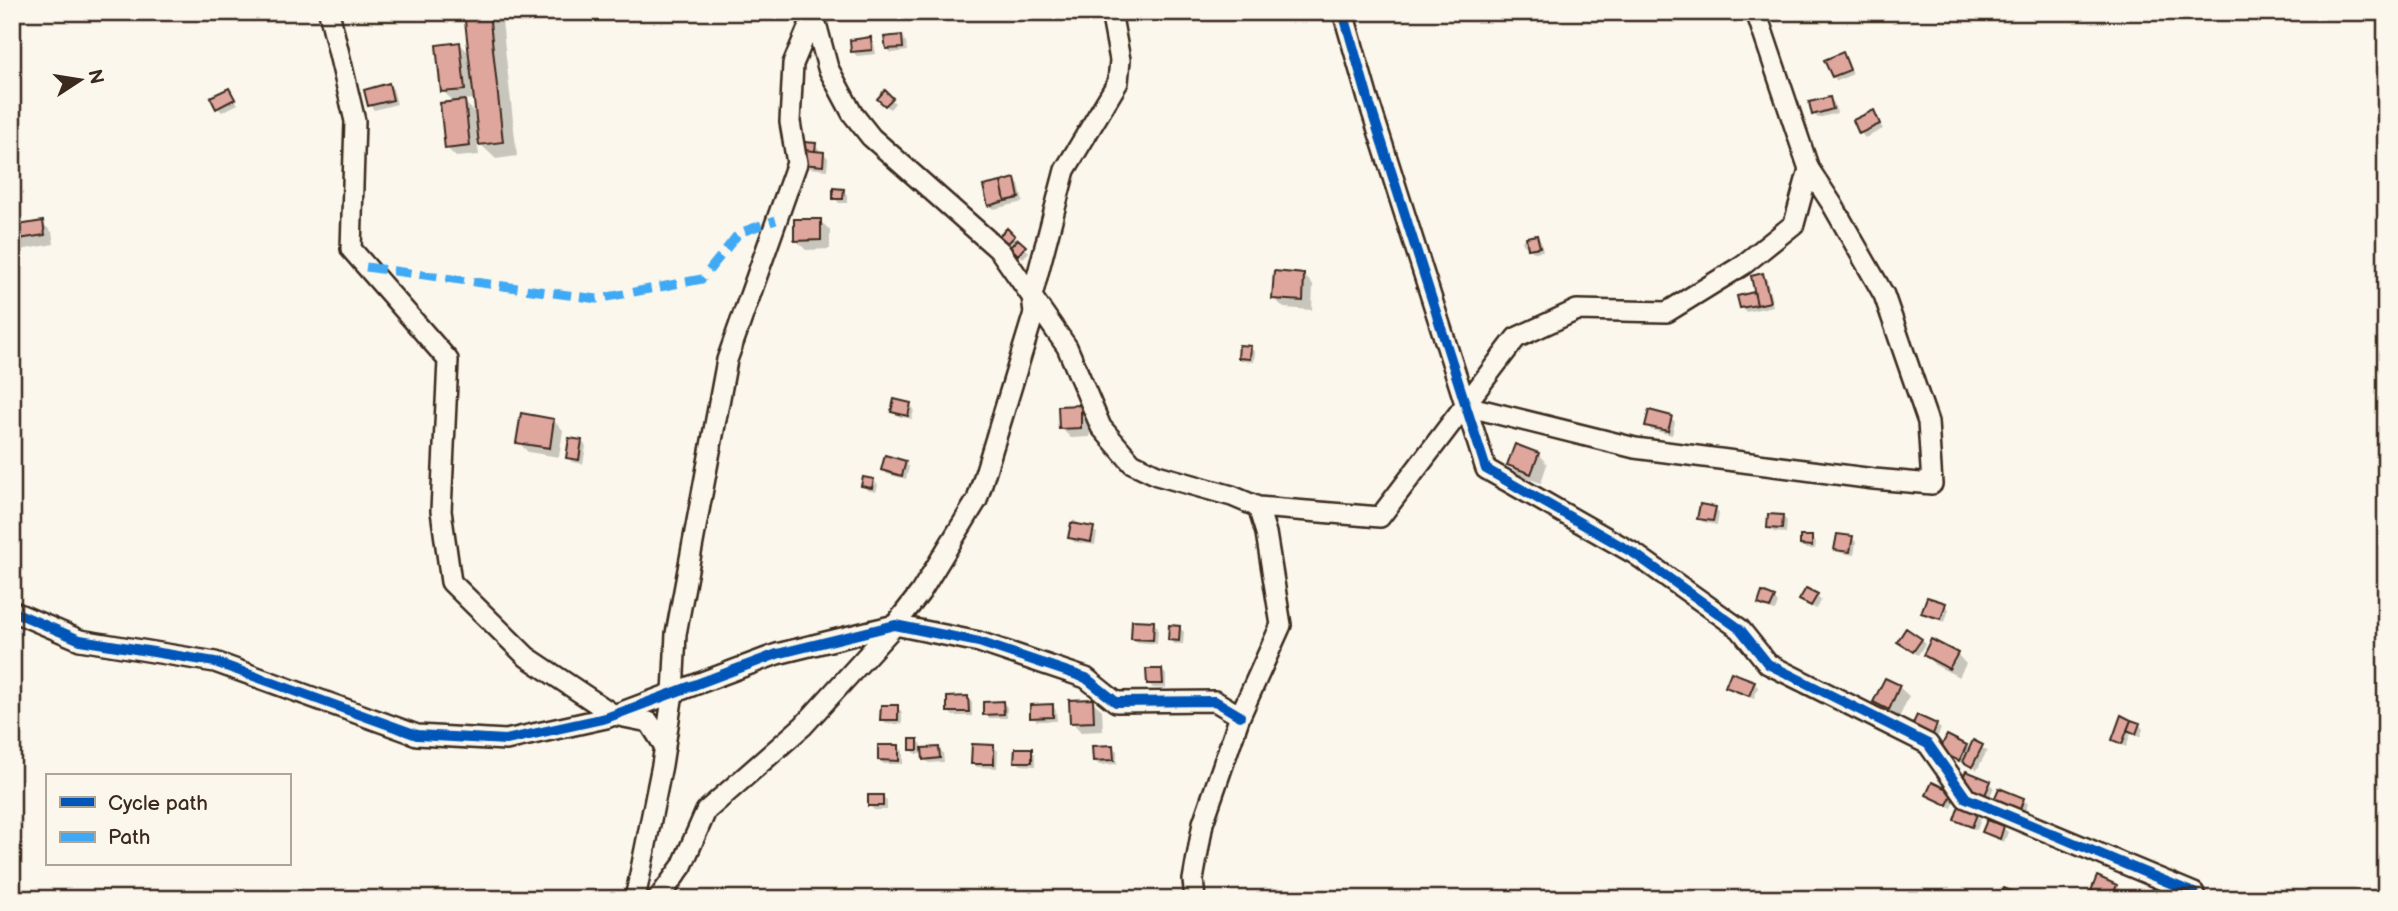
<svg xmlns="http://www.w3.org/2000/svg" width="2398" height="911" font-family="'Balsamiq Sans',sans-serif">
<rect width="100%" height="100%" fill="#fbf7ec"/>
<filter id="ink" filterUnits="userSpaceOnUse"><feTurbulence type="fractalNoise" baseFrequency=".0143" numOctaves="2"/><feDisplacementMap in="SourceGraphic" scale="14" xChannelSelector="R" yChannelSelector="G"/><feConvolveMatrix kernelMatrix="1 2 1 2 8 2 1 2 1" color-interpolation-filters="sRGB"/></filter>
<g filter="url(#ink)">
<path fill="#0003" fill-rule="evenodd" d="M466,12H501L517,156L496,159L477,141L479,155L456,157L447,148L455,103L443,91L460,44L471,55ZM476,99L478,115L462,100Z
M769,12H791V14H771Z
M901,37L906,42L907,51L892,53L887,49Z
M870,39L874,43L876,54L857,56L853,52Z
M1843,55L1847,59L1853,74L1837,81L1833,76Z
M388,85L393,89L397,104L374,110L370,105Z
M229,90L238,104L222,112L218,108Z
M885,93L895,103L890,109L879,99Z
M1830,99L1834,103L1837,113L1818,118L1814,114Z
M1873,112L1883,129L1865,138L1861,133Z
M806,144L815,145L819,149V153L824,154L828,158L827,170L809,168L804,164Z
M1014,180L1019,185L1023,202L994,209L989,205Z
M843,191L847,195V203H839L835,198Z
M820,221L830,230V249L806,250L796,240Z
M42,223L52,232L54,244L20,250L12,242V227Z
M1007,230L1029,252L1023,258L1001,236Z
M1537,237L1541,242L1543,251L1534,252L1523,244L1522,240Z
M1304,275L1313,285L1312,310L1284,308L1274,298Z
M1763,275L1767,280L1773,306L1746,312L1742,308L1739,297L1756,293Z
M1250,348L1255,352L1254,362L1244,361L1239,357Z
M910,405L914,409L912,419L898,416L893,411Z
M1080,407L1090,416V437L1071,438L1061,428Z
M1671,418L1675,422L1672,435L1651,430L1647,425Z
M553,420L563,430L559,457L528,452L518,442Z
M582,442L586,446L583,464L572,462L568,457Z
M1538,454L1547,464L1541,483L1519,475L1509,465Z
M905,463L909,467L906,479L887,474L883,470Z
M874,481L878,485L876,492L867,490L863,485Z
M1715,508L1719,513L1717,525L1703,522L1699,518Z
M1782,516L1787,521L1786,533L1774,532L1769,528Z
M1073,520L1097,533L1095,545L1074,542L1070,537Z
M1811,538L1816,542L1815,549H1806L1802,545Z
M1852,538L1856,542L1854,555L1841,553L1836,549Z
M1816,596L1821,600L1816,609L1801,600Z
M1774,598L1778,603L1775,611L1765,608L1760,603Z
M1945,605L1949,609L1945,622L1928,617L1923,613Z
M1153,623L1158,627L1157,644L1137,642L1133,638Z
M1180,628L1184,632L1183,644H1174L1170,639Z
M1921,640L1925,644L1918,655L1903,646Z
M1957,654L1966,664L1959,677L1935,665L1925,655Z
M1162,670L1166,675V688H1153L1149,684Z
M1754,683L1758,687L1754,699L1732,691L1728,687Z
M1899,687L1909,696L1899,718L1885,711L1876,702Z
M968,698L972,703V716H953L949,712Z
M1092,701L1102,710L1103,731L1081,732L1072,722Z
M1003,703L1007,707V718H989L985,714Z
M1052,706L1056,710L1057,721H1037L1032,717Z
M897,707L902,712V724H886L882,719Z
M2122,718L2139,724L2143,729L2140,737L2131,733L2126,747L2114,740Z
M1936,725L1941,729L1935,742L1917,734Z
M918,740L922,745V750L939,749L943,753L944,762L929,763L924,759V754H916L912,750Z
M1974,743L1987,751L1977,770L1965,762L1964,764L1946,755L1966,746L1970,750Z
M993,746L998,751L997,768L977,767L973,763Z
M898,747L903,751V764H884L879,760Z
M1112,747L1117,751V764L1099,765L1095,761Z
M1031,750L1035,754V766L1021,765L1016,761Z
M1990,783L1994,787L1989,798L1967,788Z
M2000,790L2024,800L2028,804L2023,815Z
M1952,793L1956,797L1952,808L1932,799L1928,795Z
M882,797L887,801V810H874L870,806Z
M1976,815L1981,819L1977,830L1960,824L1956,819Z
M1988,822L2003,828L2008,832L2004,842L1988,836L1984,831Z
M2157,882L2171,890L2167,899H2159L2153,894Z
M2116,886L2121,891L2117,899H2107L2093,891Z"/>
<path fill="#dfa69e" stroke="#3b2a1e" stroke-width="2" d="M464,12H489L503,142L479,145Z
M902,35L903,48L886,49L884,37Z
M871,37L872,50L851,52L850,40Z
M460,42L465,90L441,92L436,45Z
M1843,52L1850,70L1832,77L1824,60Z
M389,83L393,100L368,106L364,90Z
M229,88L235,99L216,109L210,97Z
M885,90L893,98L885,106L877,99Z
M1830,97L1833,109L1812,115L1809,102Z
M465,100L470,146L445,149L440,103Z
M1874,110L1880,124L1859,134L1853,120Z
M804,142L816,143L815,151L804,150Z
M804,150L824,152L823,166L802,164Z
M1015,178L1019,198L1005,201L1001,182Z
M1001,182L1005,201L988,206L983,186Z
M833,188L844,189L843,199H833Z
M794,219H821V240L794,241Z
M43,221L45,235L12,240V226Z
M1007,228L1015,236L1007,244L999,236Z
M1537,235L1540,247L1528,249L1526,237Z
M1018,239L1026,246L1018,255L1010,247Z
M1274,271L1304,274L1303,301L1272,299Z
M1763,273L1770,302L1757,305L1751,276Z
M1754,292L1757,305L1740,308L1737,296Z
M1239,345L1251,346L1250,359L1238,358Z
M894,399L911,403L908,416L891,412Z
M1081,405V428L1059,429L1058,406Z
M1649,410L1672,416L1668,431L1645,426Z
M521,413L554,419L550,448L516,443Z
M569,438L582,440L579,460L566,458Z
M1515,444L1539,453L1531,474L1507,465Z
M885,455L906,461L902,476L881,470Z
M863,477L874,479L872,488L861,486Z
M1700,504L1716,507L1713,521L1697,519Z
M1768,514L1783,515L1782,529L1767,528Z
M1071,523L1094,527L1091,542L1068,538Z
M1837,534L1853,536L1850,552L1834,550Z
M1800,536H1812V546L1800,545Z
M1806,588L1818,594L1811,606L1799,600Z
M1762,592L1775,597L1770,608L1758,604Z
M1927,597L1946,603L1941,619L1921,613Z
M1132,620L1154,621L1153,640L1131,639Z
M1169,625L1180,626L1179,641L1168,640Z
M1906,628L1922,639L1913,652L1897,642Z
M1931,639L1958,653L1949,669L1923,655Z
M1146,669H1162L1163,684H1147Z
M1731,672L1755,681L1749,696L1725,687Z
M1885,678L1900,685L1889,710L1873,702Z
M968,696L969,712H947V697Z
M1093,699L1094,722L1070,723L1069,700Z
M1003,701L1004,714L983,715V702Z
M1053,704V717L1030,718V705Z
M881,705H898V720H880Z
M1917,715L1937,724L1931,739L1910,730Z
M2121,715L2131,720L2122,744L2112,740Z
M2131,720L2140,723L2136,734L2127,730Z
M1947,735L1967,745L1959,761L1939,751Z
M910,739H918V750H910Z
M1973,740L1983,745L1972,767L1963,762Z
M972,744L994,745V764H971Z
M878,745H899V761L878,760Z
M1113,745L1114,760L1093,761L1092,746Z
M939,747L940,758L923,760L922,748Z
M1015,748H1032V762H1014Z
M1966,771L1991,781L1985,795L1960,784Z
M1932,782L1953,792L1947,805L1926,795Z
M1999,788L2024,798L2019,812L1993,802Z
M868,795H883V806H868Z
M1959,806L1977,814L1972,827L1954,820Z
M1987,820L2004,826L2000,839L1982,832Z
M2097,876L2117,885L2111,899L2091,891Z
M2156,880L2167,884L2162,898L2151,894Z
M2004,888L2017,894L2015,899H1999Z"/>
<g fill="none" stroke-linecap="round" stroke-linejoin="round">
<g stroke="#3b2a1e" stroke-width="24">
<path id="street" d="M329,12L355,121L351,249L448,360L441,511L451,582L527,657L614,715L649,722L665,747
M813,12L828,68L852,113L871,137L1000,251L1067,347L1101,427L1132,463L1157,475L1232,496L1258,507L1266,533L1281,625L1240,716L1203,823L1193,880L1195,899
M1343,12L1368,99L1486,469L1635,554L1740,629L1768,664L1928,744L1966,798L2194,893
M1466,406L1635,448L1874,479L1932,484L1928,422L1884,295L1832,204L1809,169
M1258,507L1380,517L1516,338L1577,310L1667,312L1743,265L1794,224L1809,169L1756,12
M12,611L80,640L215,662L417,735L506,740L606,718L777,654L895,625L979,642L1086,678L1116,702L1215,701L1240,716
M635,899L662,765L673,693L676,634L727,360L797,163L790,122L793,64L814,14
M658,899L682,866L706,811L803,726L895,625L920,593L977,500L1034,313L1032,296L1065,170L1118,82L1120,60L1111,12"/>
</g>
<use href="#street" stroke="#fbf7ec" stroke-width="19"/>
<path stroke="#3fa9f5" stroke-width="9" stroke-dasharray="18 9" stroke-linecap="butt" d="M366,267L597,299L702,279L739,233L776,220"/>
<g stroke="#fbf7ec" stroke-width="15">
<path id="cycleway" d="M1343,12L1368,99L1486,469L1635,554L1740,629L1768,664L1928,744L1966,798L2194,893
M12,611L80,640L215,662L417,735L506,740L606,718L777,654L895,625L979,642L1086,678L1116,702L1215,701L1240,716"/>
</g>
<use href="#cycleway" stroke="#0057b8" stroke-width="10"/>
</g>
</g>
<rect width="2398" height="911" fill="none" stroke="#fbf7ec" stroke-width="42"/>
<rect x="21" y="21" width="2356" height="869" fill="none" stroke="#3b2a1e" stroke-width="2.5" filter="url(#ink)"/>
<rect x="46" y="774" width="245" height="91" fill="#fbf7ec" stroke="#aea59a" stroke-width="2"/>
<rect x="60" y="797" width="35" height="10" fill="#0057b8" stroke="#aea59a" stroke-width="2"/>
<text x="108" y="810" font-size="21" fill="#3b2a1e">Cycle path</text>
<rect x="60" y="832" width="35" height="10" fill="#3fa9f5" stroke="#aea59a" stroke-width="2"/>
<text x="108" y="844" font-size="21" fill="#3b2a1e">Path</text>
<g transform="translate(80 80) rotate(78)" stroke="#fbf7ec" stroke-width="5" paint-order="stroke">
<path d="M0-5L12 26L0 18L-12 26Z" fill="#3b2a1e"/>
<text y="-10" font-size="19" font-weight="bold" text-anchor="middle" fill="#3b2a1e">N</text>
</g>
</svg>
